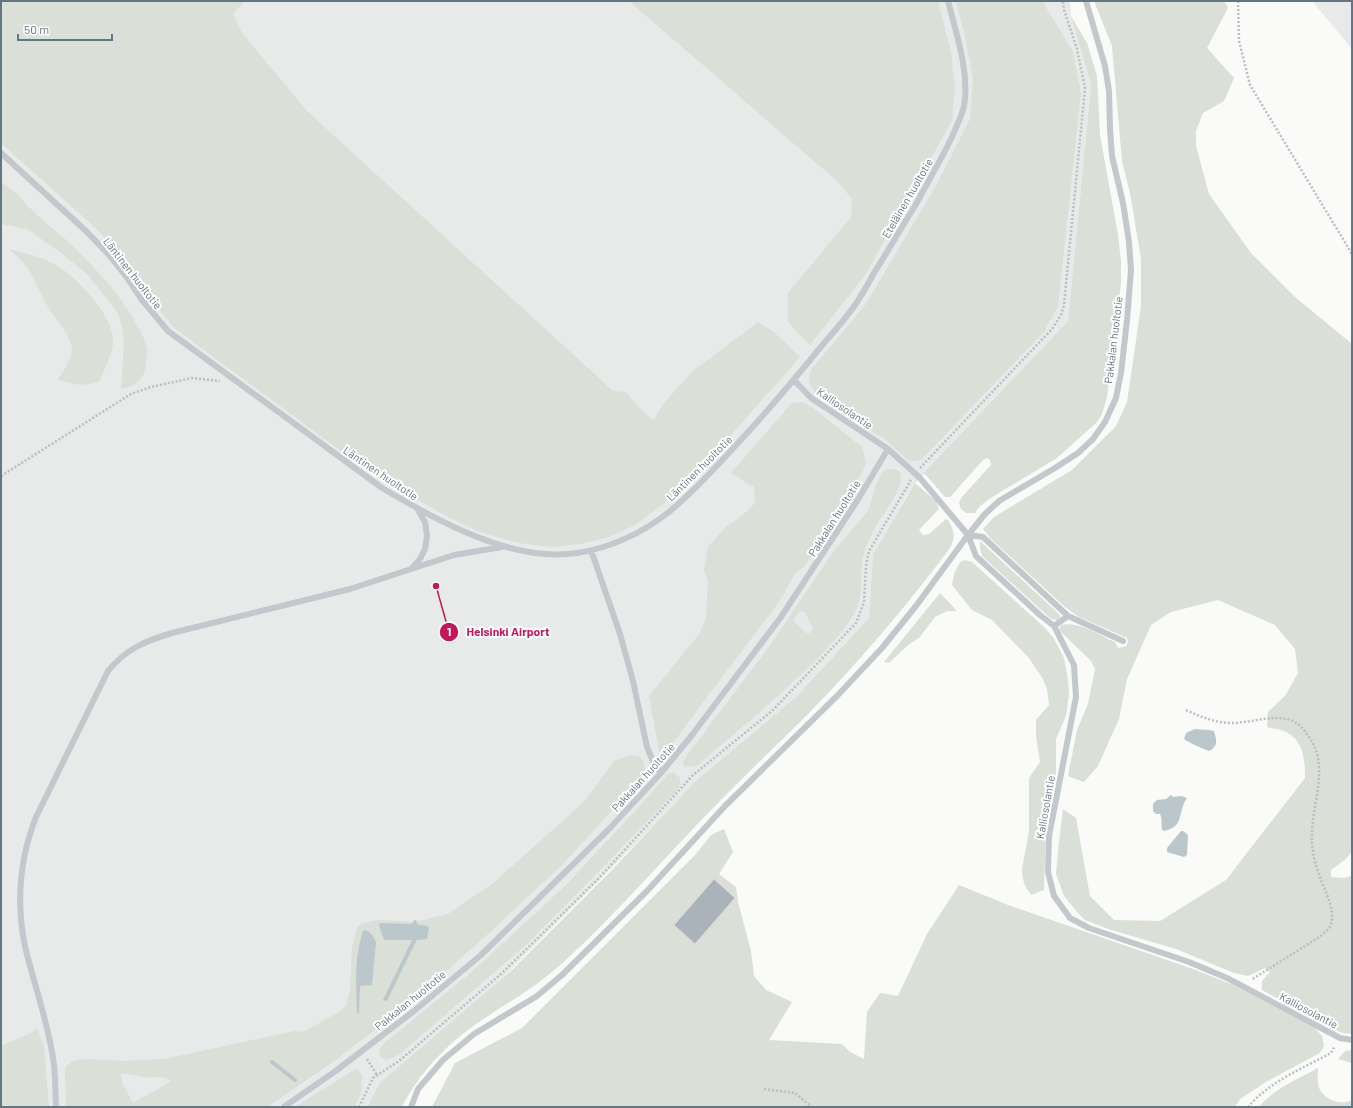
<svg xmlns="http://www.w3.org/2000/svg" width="1353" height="1108" font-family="Barlow,sans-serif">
<rect width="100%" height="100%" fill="#fafaf8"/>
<path fill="#e8e9e9" d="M1,1H1070L1071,16L1091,85L1068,321L912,487L873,554L869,618L796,697L712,767L387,1094L380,1107H1Z
M1312,1H1352V49Z"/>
<path fill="#dadfd7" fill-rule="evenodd" d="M1,1H245L233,14L242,33L307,111L613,391L626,392L643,412L654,420L663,404L693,371L758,322L775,333L800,357L694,477L667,501L635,525L606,538L581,544L550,547L519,543L480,532L446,516L413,497L353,460L173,327L135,279L124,261L99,231L1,143Z
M629,1H938L951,52L955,89L952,121L865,275L810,345L788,322V293L851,217L852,199L837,181Z
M956,1H1042L1073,52L1081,93L1058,306L1044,332L922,459L916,461H909L883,438L816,394L809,383L810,371L866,304L938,182L970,119L973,78L964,32Z
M1094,1H1224L1228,8L1207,48L1234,78L1224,101L1203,113L1196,131V146L1209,194L1251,253L1295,297L1352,344V851L1346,859L1331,870V877L1344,878L1352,876V1034L1342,1033L1262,990V981L1270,972L1265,968L1248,976L1234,973L1176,949L1111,930L1085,920L1078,913L1064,896L1056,874L1059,842L1063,809L1076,818L1090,896L1114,920L1160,921L1226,880L1305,778C1305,762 1304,742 1288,733C1283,729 1273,729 1267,727L1268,712L1285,696L1298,673L1295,649L1275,625L1218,600L1171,612L1151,625L1127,679L1119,719L1098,766L1084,782L1068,776L1077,730L1088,704L1095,669L1091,661L1059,630L1061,625C1080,621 1098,635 1115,642L1118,648L1126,646L1128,642L1127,638L1079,617L1065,607L991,539L983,529L994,517L1072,470L1116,426L1127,402L1141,306V259L1130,193L1122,161L1112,46Z
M1071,16L1087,43L1097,76L1100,135L1118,235L1121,262V283L1107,397L1102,414L1097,422L1057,458L989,499L980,506L975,513H966L961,509L959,503L961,498L991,465L990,460L987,458L983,460L950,497H945L924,473L1068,321L1091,85Z
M1,183C15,189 24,203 35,213C44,222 54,229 63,237C89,262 116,288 134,320C139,329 145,339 147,348C148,353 146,359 146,363C145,379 136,386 121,389L124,344L123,331L118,313L87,274L64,255L27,229L1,224Z
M9,249C25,253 42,257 56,265C77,277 116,318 113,344C111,357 104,370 99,382C80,386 76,386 58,379C64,371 70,362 72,351C73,336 54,318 47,305C40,293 35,279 27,267C22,260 15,255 9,249Z
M802,402L813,408L862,447L866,463L864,469L805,566L795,574L779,602L701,705L671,746L665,752L659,751L649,696L700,633L706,618L708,581L704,570L708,547L726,527L745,513L755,503L754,487L731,473L792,403Z
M888,469C890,469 895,469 897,470C912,478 881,517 876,526C869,538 863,552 862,566C860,578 863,592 858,605C849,627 832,643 816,660C779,697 738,730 698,765L691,767L684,766L683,762L688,754L769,647L833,552L868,511L876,485L882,472ZM799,611L805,612L810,623L813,627L812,631L810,633H806L793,621Z
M915,483L936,501L939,509L919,530L923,535L929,534L946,519L949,521C954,532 956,536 950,548C906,607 858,663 806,716C778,744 749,771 722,799C675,846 632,896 585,942C568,958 550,975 531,988C517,998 502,1006 488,1016C451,1040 422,1068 402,1107H368L379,1084L512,970L611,871L698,779L796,697L869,618L873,554Z
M980,541L1059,614L1060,617L1058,620L1051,619L982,556L980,548Z
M965,560L972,562L1043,626L1053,637L1064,658L1068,680L1069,694L1066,716L1056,739V772L1046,821L1044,890L1031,895C1025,887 1022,880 1022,869L1029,831V778L1040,762L1036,736V720L1049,705L1047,689L1043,679L1029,658L992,620L972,610L952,585L954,574L960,562Z
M940,593L957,611H947L935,617L919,638L908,645L889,663L884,662Z
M629,755L639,756L644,762L645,774L562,865L489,933L416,998L333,1062L267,1107H66L65,1067L73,1061L87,1059L123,1061L164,1059L281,1034L295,1031L303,1032L336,1014L346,1006L350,991L352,947L357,928L363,923L378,920L415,922L448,914L492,884L585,801L614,761ZM121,1074C129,1073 135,1076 143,1077C155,1079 161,1074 172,1081L133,1103L123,1085Z
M673,772L680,778V787L613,857L527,944L400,1054L387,1060L381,1058L379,1052L382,1045L474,970L566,885L648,797L668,774Z
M724,829L733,852L719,874L736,887L738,902L751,951L754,976L766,990L792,1002L769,1040L842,1044L850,1052L864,1059L867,1012L880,993L898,996L927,934L959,885L1008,905L1193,969L1233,985L1314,1027L1322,1036L1324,1046L1320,1053L1266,1082L1240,1099L1235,1107H432L455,1063L522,1028L696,854L711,835Z
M37,1028L44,1046L49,1107H1V1046L31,1033Z
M1352,1050V1063L1338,1059L1345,1051Z
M357,1068L362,1075L361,1094L354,1107H295Z
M1318,1068C1318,1074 1317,1082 1319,1088C1325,1100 1340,1106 1352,1100V1107H1259C1275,1088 1296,1080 1318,1068Z"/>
<path fill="#bbc7cb" d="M1195,729L1209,730L1214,731C1217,741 1218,746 1209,751C1204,749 1187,742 1184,739L1186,733Z
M1171,795L1173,797L1181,796L1187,798C1177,812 1185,828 1163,831C1160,825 1163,819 1160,814H1156L1153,811V804L1157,800L1166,799Z
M1181,831H1183L1188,835L1187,855L1184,857L1167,852V848Z
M414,920H417L416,921L418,925L428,926L429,928L427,939L417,940C406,960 397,981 387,1001L383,1000L412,940H384L379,926L380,923L412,924Z
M364,930L368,931L372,935L376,942L372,985L360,986L359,1013H357C356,985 354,957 363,931Z"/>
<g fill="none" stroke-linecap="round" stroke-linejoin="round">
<path stroke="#bbc7cb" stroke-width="4" d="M272,1062L295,1080"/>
</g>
<path fill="#aab3b9" stroke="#dcdcda" d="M714,879L735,898L695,944L674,925Z"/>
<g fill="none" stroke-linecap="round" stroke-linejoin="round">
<path stroke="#bbbfc2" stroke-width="2.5" stroke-dasharray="2 2" stroke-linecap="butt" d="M1238,1L1239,41L1250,85L1352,254
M920,468L1052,329L1061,315L1064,305L1085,88L1077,49L1064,10L1063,1
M1,476L131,394L151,387L192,378L220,381
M1186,710C1201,717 1216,723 1232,723C1254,723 1279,711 1298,724C1301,726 1304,730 1306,733C1331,763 1313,798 1312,833C1311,847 1314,861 1319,874C1324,891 1337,909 1330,927C1328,930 1324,933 1321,936L1251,980
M367,1059L377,1075
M764,1089L795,1093L812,1107
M359,1107L373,1078L399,1061L501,974L599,878L693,775L772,711L856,623L864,602L866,566L869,551L911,480
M1248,1107C1269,1082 1303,1068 1331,1053L1335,1046"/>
<path stroke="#c3c8cc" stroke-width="6" d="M1,153L86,231L109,255L128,279L142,300L168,331L382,488C437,520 511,563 577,553C610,548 642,533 669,512C694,491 716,467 738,443C763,416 787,388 811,359C825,341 842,324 855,305C862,295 868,284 874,273C888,251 901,228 915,206C926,185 938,165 948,145C954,132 961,119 964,106C970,73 956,33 948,1
M794,380L811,398L888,449L920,478L968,535L976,556L1040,615L1054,626L1074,665L1076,697L1049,836L1048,872L1054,896L1070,918L1089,928L1189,962L1227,978L1340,1038L1352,1040
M968,535L983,537L1068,616
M591,550L620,634L633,681L647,747L653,761L661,773
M411,569L420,559L425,549L427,536L425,522L417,508
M1054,626L1068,616L1123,641
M56,1107C55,1089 56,1070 52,1052C46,1016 33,981 25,946C16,902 20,858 36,817L108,671C126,649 145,641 172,633L350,589L454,555L502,547
M284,1107L337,1070L414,1011L481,955L610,828L661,773L692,735L781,617L857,501L888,449
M411,1107L418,1089L443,1060L474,1034L537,996L562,975L647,891L725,806L837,696L882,648L916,606L968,535L985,514L999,501L1055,468L1078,453L1093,439L1105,422L1116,398L1121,373L1127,320L1131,270L1129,242L1123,203L1112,156L1110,129L1109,91L1105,66L1086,1"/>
</g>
<g text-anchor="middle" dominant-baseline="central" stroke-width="4" stroke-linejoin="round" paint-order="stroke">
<g font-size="11" fill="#657683" stroke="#fff">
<text transform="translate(907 198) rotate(-60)">Eteläinen huoltotie</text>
<text transform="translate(133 273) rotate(52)">Läntinen huoltotie</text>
<text transform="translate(1113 340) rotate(-83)">Pakkalan huoltotie</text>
<text transform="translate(845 408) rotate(34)">Kalliosolantie</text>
<text transform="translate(699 468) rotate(-45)">Läntinen huoltotie</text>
<text transform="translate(381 473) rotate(34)">Läntinen huoltotie</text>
<text transform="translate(834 518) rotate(-58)">Pakkalan huoltotie</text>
<text transform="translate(643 777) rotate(-48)">Pakkalan huoltotie</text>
<text transform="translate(1045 807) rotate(-80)">Kalliosolantie</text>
<text transform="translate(410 1000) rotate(-39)">Pakkalan huoltotie</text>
<text transform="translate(1309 1010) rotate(28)">Kalliosolantie</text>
</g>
</g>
<path fill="none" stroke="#c2185b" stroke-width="1.5" d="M436 586L449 632"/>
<g fill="#c2185b" stroke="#fff" stroke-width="1.5">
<circle cx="436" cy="586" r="4"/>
<circle cx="449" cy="632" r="10"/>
</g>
<g font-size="12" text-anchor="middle" font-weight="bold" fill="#fff">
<text x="449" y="636">1</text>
</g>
<g font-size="12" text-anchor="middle" font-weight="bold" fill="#c2185b" stroke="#fff" stroke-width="4" stroke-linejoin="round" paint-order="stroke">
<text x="508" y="636">Helsinki Airport</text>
</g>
<rect width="1353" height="1108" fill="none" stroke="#657683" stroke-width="4"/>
<path d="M18 34v6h94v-6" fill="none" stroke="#657683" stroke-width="2"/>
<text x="24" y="34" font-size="12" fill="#657683" stroke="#ffffff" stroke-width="3" paint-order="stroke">50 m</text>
</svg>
